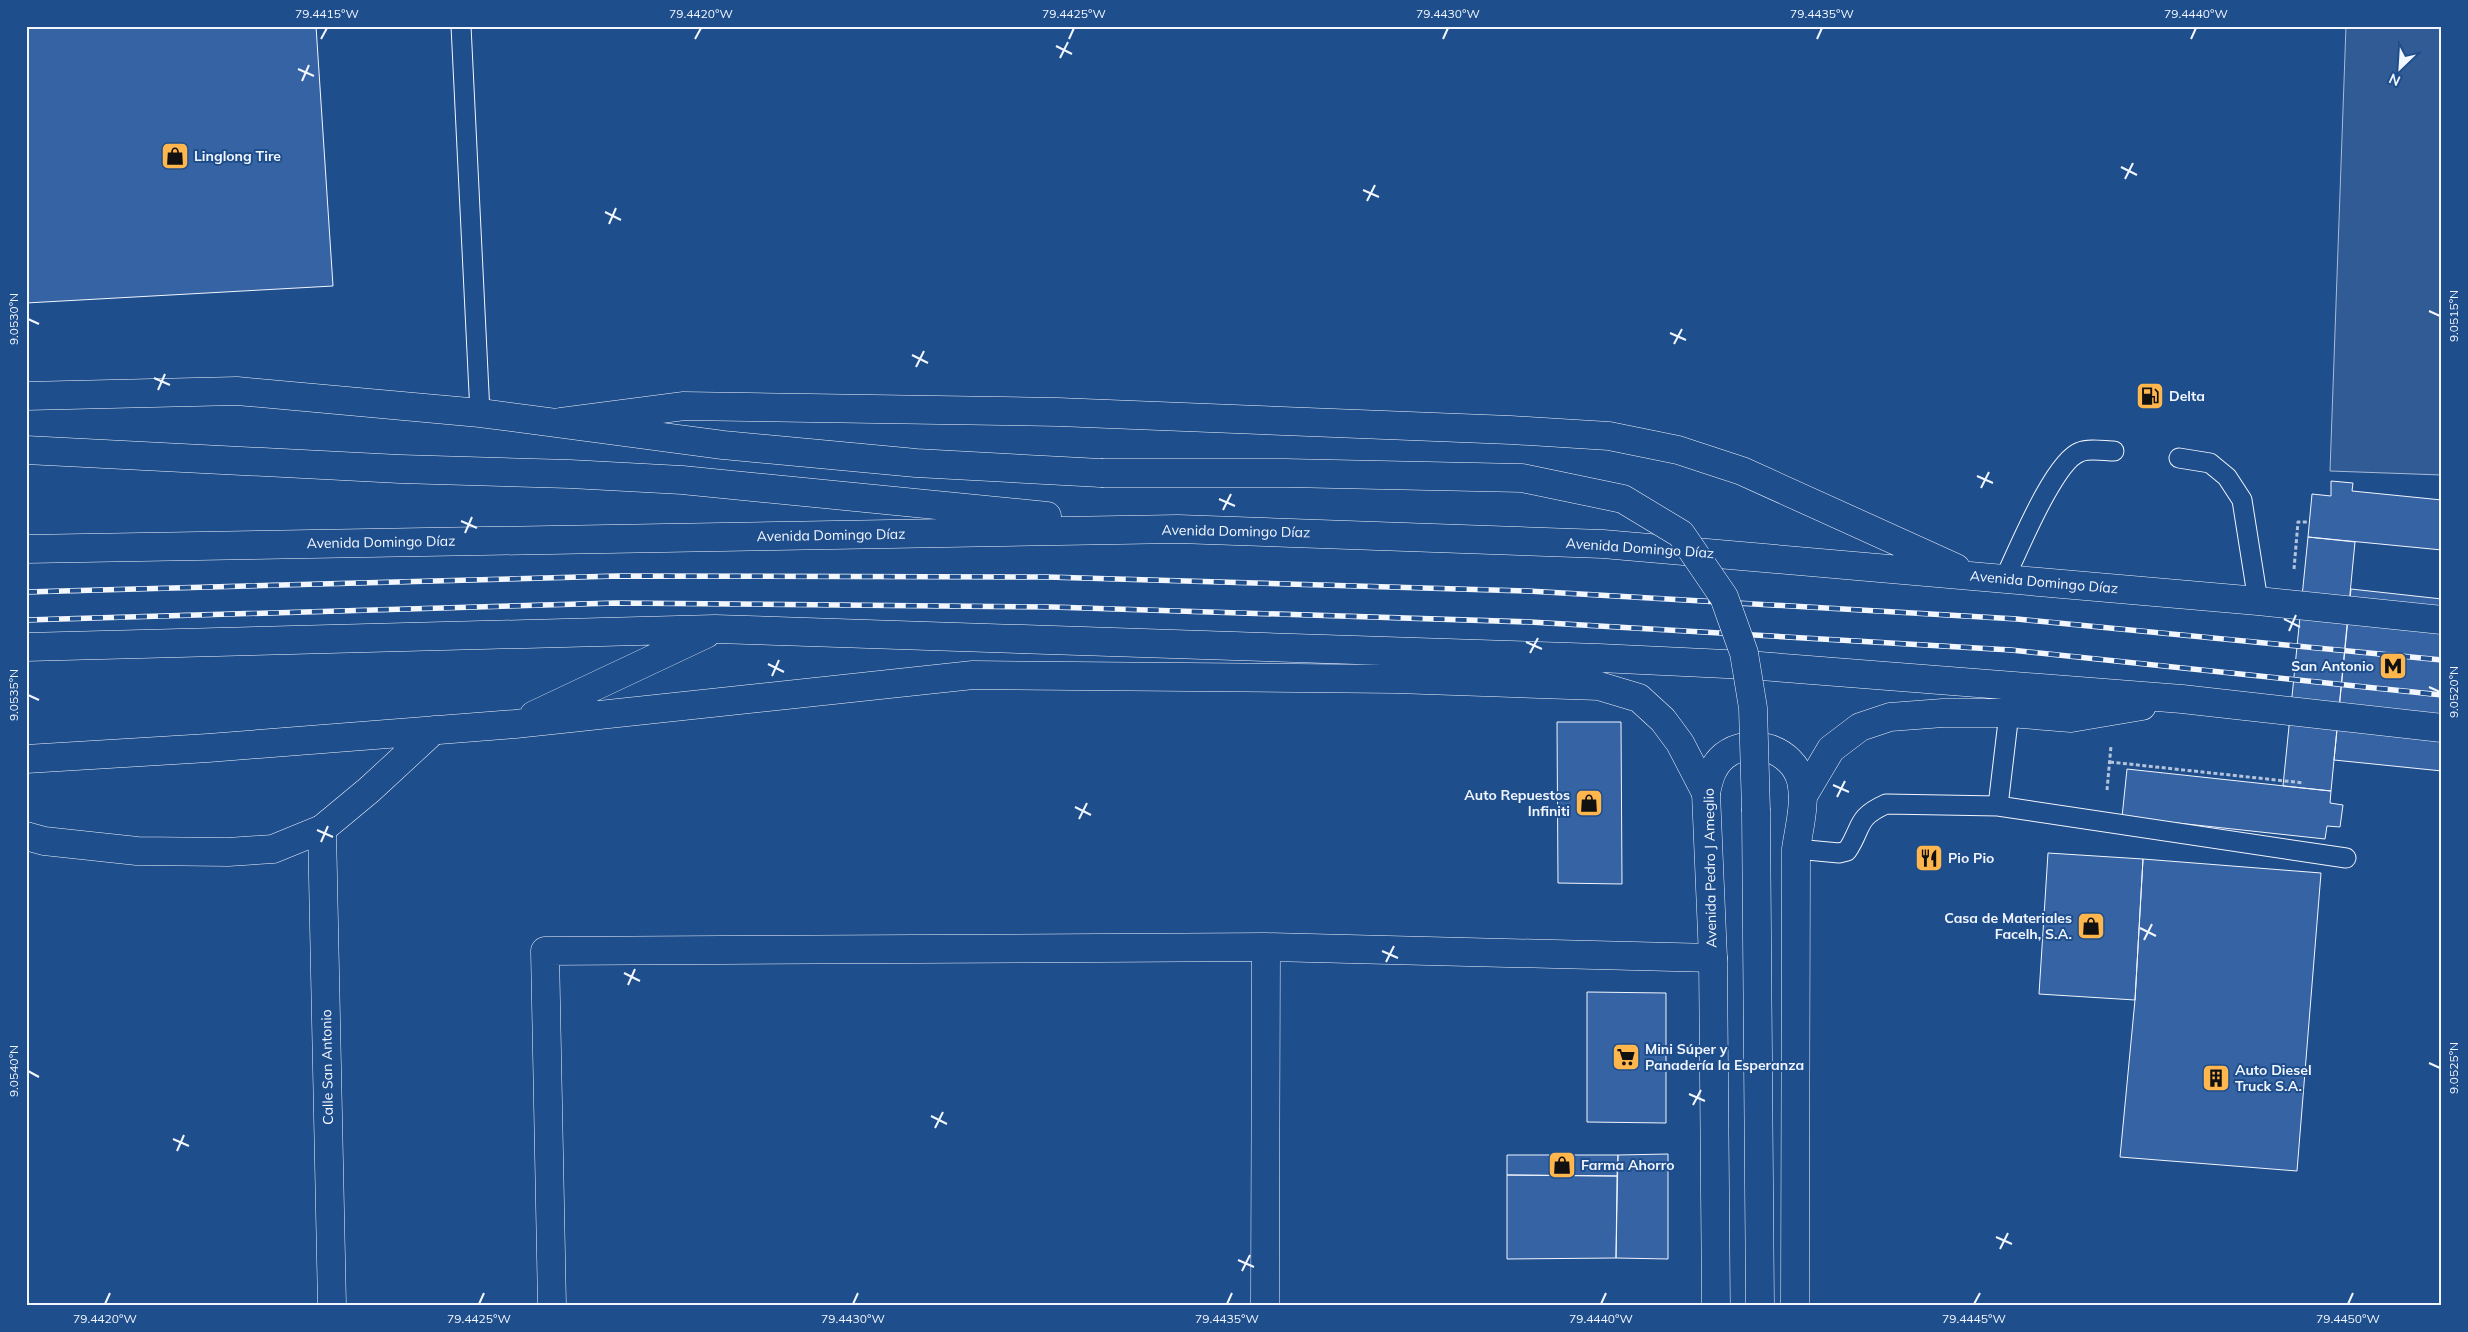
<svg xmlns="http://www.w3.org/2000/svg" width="2468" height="1332" font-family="Mulish,sans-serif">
<rect width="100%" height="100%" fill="#1f4e8c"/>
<path fill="#305b95" stroke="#a8bbd7" d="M2346,26H2442V475L2330,471Z"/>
<path fill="#3563a3" stroke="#f2f6ff" d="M26,26H316L333,286L26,303Z
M2331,481L2353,483L2352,491L2442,500V550L2308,537L2312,494L2331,496Z
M2308,537L2355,542L2331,791L2283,786Z
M2351,589L2442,599V771L2334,760Z
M1557,722H1621L1622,884L1558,883Z
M2127,769L2331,791L2330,803L2343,805L2340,827L2327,826L2325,839L2122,817Z
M2048,853L2143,859L2135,1000L2039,994Z
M2143,859L2321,873L2297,1171L2120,1157L2135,1000Z
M1587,992L1666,993V1123L1587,1122Z
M1668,1154V1259L1616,1258L1618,1155Z
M1507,1155H1618L1617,1176L1507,1175Z
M1507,1175L1617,1176L1616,1258L1507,1259Z"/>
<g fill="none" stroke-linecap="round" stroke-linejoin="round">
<g stroke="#f2f6ff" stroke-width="21">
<path id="lane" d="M461,26L480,413
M2179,458L2210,463L2227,477L2242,500L2258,601
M2004,580C2017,553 2054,461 2080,452C2089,448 2105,451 2114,451
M1998,806L2009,713
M1796,849L1839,853L1847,851C1863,827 1855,818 1886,804L1998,806L2346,858"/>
</g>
<g stroke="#f2f6ff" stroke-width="29">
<path id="street" d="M322,829L332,1306
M552,1306L545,951L1266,947L1713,958
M1265,1306L1266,947"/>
</g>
<g stroke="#f2f6ff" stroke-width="29">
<path id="secondary" d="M1716,1306L1713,958L1706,793C1709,779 1712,766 1724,756C1750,735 1793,749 1801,781C1806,803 1799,828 1796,849L1795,1306"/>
</g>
<g stroke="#f2f6ff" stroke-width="29">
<path id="primary" d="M26,396L237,391L480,413L723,445L916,463L1101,473
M561,422L684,406L1058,412L1511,430L1609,436L1678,450L1742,471L1956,568
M26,450L400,469L570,474L682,480L1047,516
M26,549L1178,529L1603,544L2258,601L2442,620
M26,647L715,629L1599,658L1747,665L2182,699L2442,728
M534,715L706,634
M26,759L208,748L515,724L973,675L1396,679L1599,686L1639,698L1663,720L1680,743L1706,793
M1803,796L1831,749L1860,727L1890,717L1943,713H2009L2071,718L2142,706
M1756,811L1760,1306
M26,836L44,841L137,851L228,852L273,849L322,829L369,790L434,730"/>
</g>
<path stroke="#b3c4dc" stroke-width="3" stroke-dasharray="4 2.5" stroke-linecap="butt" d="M2294,569L2298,522H2309
M2110,762L2304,783
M2107,790L2111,746"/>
<use href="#lane" stroke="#1f4e8c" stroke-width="19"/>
<use href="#street" stroke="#1f4e8c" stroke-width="28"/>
<use href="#secondary" stroke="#1f4e8c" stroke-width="28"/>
<use href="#primary" stroke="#1f4e8c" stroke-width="28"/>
<g stroke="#f2f6ff" stroke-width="5.5">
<path id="rail" d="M26,592L617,576L1047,577L1528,591L2017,619L2442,660
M26,620L616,603L1052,607L1530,622L2011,650L2442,695"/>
</g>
<use href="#rail" stroke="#1f4e8c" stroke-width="4" stroke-dasharray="11" stroke-linecap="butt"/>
<g stroke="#f2f6ff" stroke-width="29" stroke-linecap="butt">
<path id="primary-bridge" d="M1101,473H1286L1522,478L1623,499L1681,534L1724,597L1744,653L1753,708L1756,811"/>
</g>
<use href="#primary-bridge" stroke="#1f4e8c" stroke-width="28"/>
</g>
<path fill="none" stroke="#f2f6ff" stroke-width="2" d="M321,39L327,28M695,39L701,28M1069,39L1074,28M1443,39L1448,28M1817,39L1822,28M2191,39L2196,28M1056,46L1072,54M1060,58L1068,42M298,69L314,76M302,81L309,65M2121,167L2137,175M2125,179L2133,163M1363,190L1379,197M1367,201L1375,185M605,212L621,220M609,224L616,208M2429,311L2440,316M28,319L39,324M1670,333L1686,340M1674,344L1682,329M912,355L928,363M916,367L924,351M154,378L170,385M158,390L165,374M1977,476L1993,483M1981,488L1989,472M1219,499L1235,506M1223,510L1231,494M461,521L477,528M465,533L472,517M2284,619L2300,627M2289,631L2296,615M1526,642L1542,649M1530,653L1538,638M768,664L784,672M772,676L779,660M2429,687L2440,692M28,695L39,700M1833,785L1849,792M1837,797L1845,781M1075,807L1091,815M1079,819L1087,803M317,830L333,837M321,842L328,826M2140,928L2156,936M2144,940L2152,924M1382,951L1398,958M1386,962L1394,946M624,973L640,981M628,985L635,969M2429,1063L2440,1068M28,1071L39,1077M1689,1094L1705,1101M1693,1105L1701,1090M931,1116L947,1124M935,1128L943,1112M173,1139L189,1146M177,1151L184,1135M1996,1237L2012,1244M2000,1249L2008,1233M1238,1260L1254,1267M1242,1271L1250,1255M105,1304L110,1293M479,1304L484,1293M853,1304L858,1293M1227,1304L1232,1293M1601,1304L1606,1293M1974,1304L1980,1293M2348,1304L2353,1293"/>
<defs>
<g id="shop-square" transform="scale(1.4375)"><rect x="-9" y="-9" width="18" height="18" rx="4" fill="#ffb74d" stroke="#1f4e8c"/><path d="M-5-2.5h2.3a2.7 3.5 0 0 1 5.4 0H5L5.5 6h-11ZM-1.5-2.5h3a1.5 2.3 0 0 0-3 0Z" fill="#111"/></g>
<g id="fuel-square" transform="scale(1.4375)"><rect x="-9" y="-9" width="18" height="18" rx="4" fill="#ffb74d" stroke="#1f4e8c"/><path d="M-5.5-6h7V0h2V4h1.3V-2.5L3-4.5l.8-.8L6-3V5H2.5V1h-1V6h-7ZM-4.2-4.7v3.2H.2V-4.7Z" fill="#111"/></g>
<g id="metro-square" transform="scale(1.4375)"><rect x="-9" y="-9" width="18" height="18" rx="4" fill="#ffb74d" stroke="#1f4e8c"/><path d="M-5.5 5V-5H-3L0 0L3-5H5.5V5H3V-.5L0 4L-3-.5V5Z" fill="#111"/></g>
<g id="restaurant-square" transform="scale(1.4375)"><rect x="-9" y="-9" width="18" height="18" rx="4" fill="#ffb74d" stroke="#1f4e8c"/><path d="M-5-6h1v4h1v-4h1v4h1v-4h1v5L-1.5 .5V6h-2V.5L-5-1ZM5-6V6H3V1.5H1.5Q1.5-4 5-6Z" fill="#111"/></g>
<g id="supermarket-square" transform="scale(1.4375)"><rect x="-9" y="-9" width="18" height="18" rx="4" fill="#ffb74d" stroke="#1f4e8c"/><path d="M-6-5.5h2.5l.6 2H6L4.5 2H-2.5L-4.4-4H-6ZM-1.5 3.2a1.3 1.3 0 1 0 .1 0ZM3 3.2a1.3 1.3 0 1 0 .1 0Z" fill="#111"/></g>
<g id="building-square" transform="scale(1.4375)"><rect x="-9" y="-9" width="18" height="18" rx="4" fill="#ffb74d" stroke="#1f4e8c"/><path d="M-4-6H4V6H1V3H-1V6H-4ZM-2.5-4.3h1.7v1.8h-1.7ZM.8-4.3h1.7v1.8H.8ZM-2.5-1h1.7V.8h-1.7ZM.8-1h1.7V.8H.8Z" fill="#111"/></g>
</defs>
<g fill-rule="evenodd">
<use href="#shop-square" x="175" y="156"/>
<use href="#fuel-square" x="2150" y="396"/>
<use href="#metro-square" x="2393" y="666"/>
<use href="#shop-square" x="1589" y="803"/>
<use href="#restaurant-square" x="1929" y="858"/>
<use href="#shop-square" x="2091" y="926"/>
<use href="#supermarket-square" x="1626" y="1057"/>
<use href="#building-square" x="2216" y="1078"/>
<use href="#shop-square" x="1562" y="1165"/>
</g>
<g text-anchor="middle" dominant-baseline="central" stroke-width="4" stroke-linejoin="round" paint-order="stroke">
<g font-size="14" font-weight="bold" fill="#f2f6ff" stroke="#1f4e8c" text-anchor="start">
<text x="194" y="156">Linglong Tire</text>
<text x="2169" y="396">Delta</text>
<text x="2374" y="666" text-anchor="end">San Antonio</text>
<text x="1570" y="795" text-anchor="end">Auto Repuestos<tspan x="1570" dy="16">Infiniti</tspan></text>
<text x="1948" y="858">Pio Pio</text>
<text x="2072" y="918" text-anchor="end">Casa de Materiales<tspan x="2072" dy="16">Facelh, S.A.</tspan></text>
<text x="1645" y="1049">Mini Súper y<tspan x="1645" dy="16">Panadería la Esperanza</tspan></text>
<text x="2235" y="1070">Auto Diesel<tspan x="2235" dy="16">Truck S.A.</tspan></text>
<text x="1581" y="1165">Farma Ahorro</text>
</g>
<g font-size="14" fill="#f2f6ff" stroke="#1f4e8c">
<text transform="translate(1236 531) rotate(1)">Avenida Domingo Díaz</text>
<text transform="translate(831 535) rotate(-1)">Avenida Domingo Díaz</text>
<text transform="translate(381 542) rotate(-1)">Avenida Domingo Díaz</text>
<text transform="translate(1640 548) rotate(4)">Avenida Domingo Díaz</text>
<text transform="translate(2044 582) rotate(5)">Avenida Domingo Díaz</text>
<text transform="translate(1710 868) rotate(-91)">Avenida Pedro J Ameglio</text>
<text transform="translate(327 1067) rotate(-91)">Calle San Antonio</text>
</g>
</g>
<rect width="2468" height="1332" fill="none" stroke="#1f4e8c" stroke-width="55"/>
<g transform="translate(2400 68) rotate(205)" stroke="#1f4e8c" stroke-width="4" paint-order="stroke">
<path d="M0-4L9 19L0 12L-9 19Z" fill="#f2f6ff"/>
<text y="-8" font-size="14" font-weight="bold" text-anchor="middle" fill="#f2f6ff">N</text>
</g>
<rect x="28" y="28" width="2412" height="1276" fill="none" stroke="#f2f6ff" stroke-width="2"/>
<g font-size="12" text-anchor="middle" fill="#f2f6ff">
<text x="327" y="18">79.4415°W</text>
<text x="701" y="18">79.4420°W</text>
<text x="1074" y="18">79.4425°W</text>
<text x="1448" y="18">79.4430°W</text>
<text x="1822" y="18">79.4435°W</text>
<text x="2196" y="18">79.4440°W</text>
<text transform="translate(2454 316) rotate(-90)" y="4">9.0515°N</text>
<text transform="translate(14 319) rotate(-90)" y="4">9.0530°N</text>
<text transform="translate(2454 692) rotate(-90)" y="4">9.0520°N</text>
<text transform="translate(14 695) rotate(-90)" y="4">9.0535°N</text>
<text transform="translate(2454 1068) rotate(-90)" y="4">9.0525°N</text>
<text transform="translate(14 1071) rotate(-90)" y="4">9.0540°N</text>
<text x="105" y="1323">79.4420°W</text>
<text x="479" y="1323">79.4425°W</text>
<text x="853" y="1323">79.4430°W</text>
<text x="1227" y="1323">79.4435°W</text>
<text x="1601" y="1323">79.4440°W</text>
<text x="1974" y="1323">79.4445°W</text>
<text x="2348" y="1323">79.4450°W</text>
</g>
</svg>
